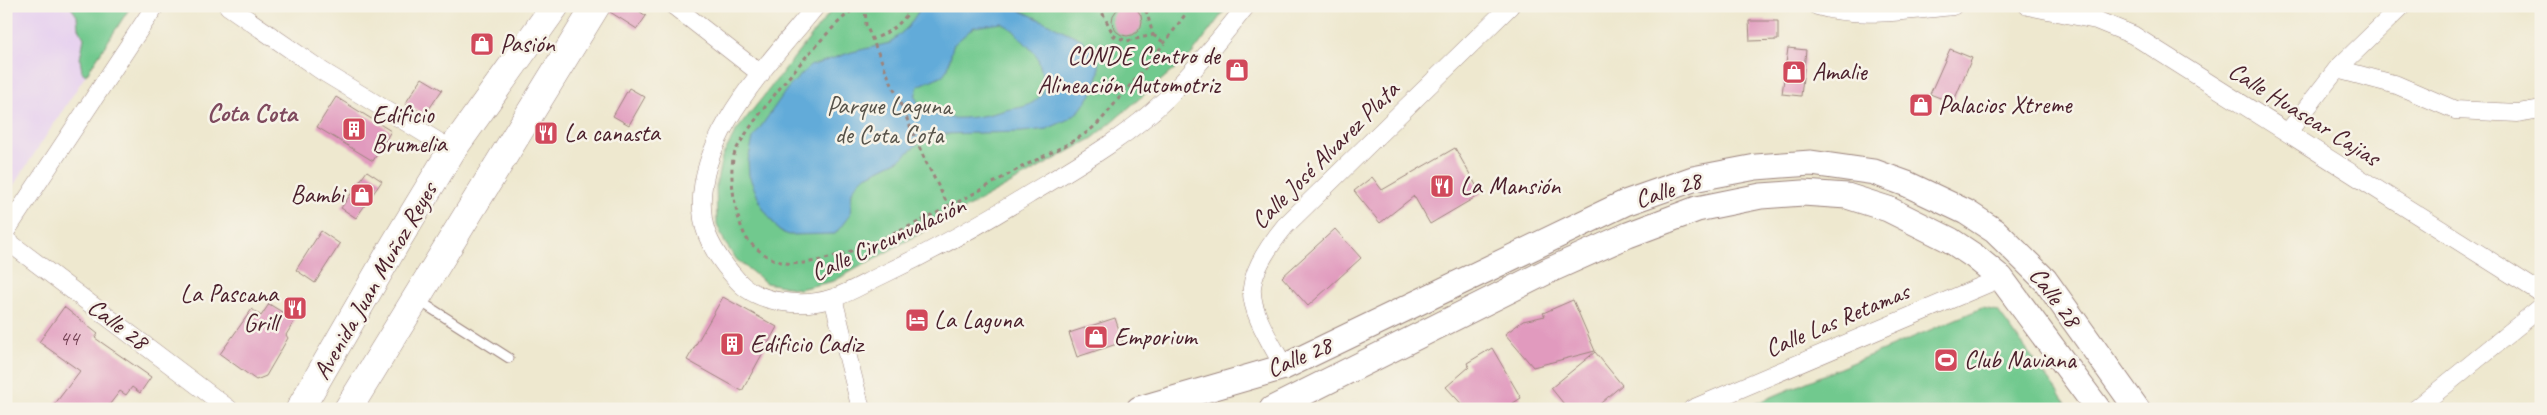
<svg xmlns="http://www.w3.org/2000/svg" width="2547" height="415" font-family="Caveat,sans-serif">
<rect width="100%" height="100%" fill="#f7f3e8"/>
<filter id="ink" filterUnits="userSpaceOnUse"><feTurbulence type="fractalNoise" baseFrequency=".02" numOctaves="2"/><feDisplacementMap in="SourceGraphic" scale="10" xChannelSelector="R" yChannelSelector="G"/><feConvolveMatrix kernelMatrix="1 2 1 2 8 2 1 2 1" color-interpolation-filters="sRGB"/></filter>
<filter id="wash" filterUnits="userSpaceOnUse"><feTurbulence type="fractalNoise" baseFrequency=".0096" numOctaves="4" result="noise"/><feDisplacementMap in="SourceGraphic" scale="20" xChannelSelector="R" yChannelSelector="G"/><feGaussianBlur stdDeviation="1.12" result="paint"/><feColorMatrix in="noise" values="0 0 0 0 0 0 0 0 0 0 0 0 0 0 0 0 0 1.4 0 .05"/><feComposite in="paint" operator="in"/></filter>
<g filter="url(#wash)">
<rect width="100%" height="100%" fill="#eee8cf"/>
<path fill="#e7d2ef" d="M6,6H131L6,197Z"/>
<path fill="#71c98e" stroke="#5e745c" d="M70,6H131L86,75L82,72L80,59L84,38L78,28L77,16Z
M835,6H1228L1192,54L1093,138L834,281L799,289L766,283L737,260L725,243L717,224L716,185L722,157L736,131Z
M1982,308L1998,311L2070,409H1743Z"/>
<path fill="#62abd9" stroke="#566582" fill-rule="evenodd" d="M922,6H957L960,9L968,6H1011L1081,39L1097,57L1099,64V73L1092,93L1080,110L1069,119L1047,129L1022,132L941,134L923,139L901,159L864,177L857,184L852,191L850,215L835,234L789,235L779,231L762,207L749,176L748,161L753,138L787,89L810,66L852,52L890,43L908,27ZM1002,23L1013,30L1037,56L1046,86C1043,93 1039,99 1032,103C1024,108 1015,108 1006,110C980,118 929,128 915,97L918,86L943,75L948,68L953,45L974,27Z"/>
<g id="blocks">
<path fill="#e19abe" d="M1112 21a15 15 0 1 1 30 0a15 15 0 1 1-30 0Z
M612,6H632L646,16L637,29L610,12Z
M1749,21H1778V40L1750,41Z
M1788,48L1806,50L1801,96L1782,94Z
M1950,49L1972,58L1953,103L1930,94Z
M422,78L442,90L429,109L422,113L405,104Z
M629,88L645,97L629,125L613,116Z
M336,97L391,131L373,161L317,127Z
M1455,148L1481,194L1430,224L1414,196L1380,223L1354,191L1372,177L1382,190Z
M367,171L382,181L356,218L341,208Z
M1335,229L1361,258L1308,306L1282,277Z
M321,231L340,244L315,283L296,270Z
M723,297L777,327L742,391L687,360Z
M1573,300L1595,351L1533,367L1505,334L1523,321L1545,316L1543,313Z
M269,304L295,320L286,335L288,338L266,376L256,380L220,354L252,309L261,316Z
M64,307L98,334L95,338L151,377L140,393L132,387L126,395L120,391L106,409H51L80,371L39,342Z
M1115,318L1123,342L1077,357L1069,333Z
M1492,348L1521,398L1504,409H1466L1446,387L1469,367L1467,363Z
M1595,352L1622,385L1594,409H1568L1551,388Z"/>
</g>
</g>
<g filter="url(#ink)">
<use href="#blocks" fill-opacity="0" stroke="#9c847d" stroke-width="1"/>
<g fill="none" stroke-linecap="round" stroke-linejoin="round">
<g stroke="#9c847d" stroke-width="11">
<path id="lane" d="M418,300L509,358"/>
</g>
<g stroke="#9c847d" stroke-width="19">
<path id="street" d="M228,6L322,71L452,150
M674,6L761,74
M816,6C770,63 691,140 703,219C706,242 722,263 737,280C758,304 804,308 833,298C849,293 865,283 880,276C931,252 980,225 1028,195C1076,166 1126,138 1166,99C1195,70 1221,38 1246,6
M1817,6C1860,19 1908,10 1953,6
M2028,6L2096,20L2133,35L2541,293
M2337,69L2397,85L2455,110L2518,113L2541,109
M2288,132L2337,69L2402,6
M6,231L155,6
M6,240L229,409
M833,298L861,409
M1284,367C1273,346 1250,312 1252,288C1254,266 1272,242 1285,226L1510,6
M1692,409L2001,278
M2416,409L2541,307"/>
</g>
<g stroke="#9c847d" stroke-width="27">
<path id="secondary" d="M1139,409L1284,367L1625,203L1693,179L1756,167L1811,163L1874,172L1907,184L1966,212L1995,231L2045,280L2137,409
M1272,409L1550,270L1628,235L1697,209L1761,196L1803,193L1847,196L1888,209L1950,240L1974,256L2001,278L2098,409"/>
</g>
<g stroke="#9c847d" stroke-width="29">
<path id="primary" d="M300,409L395,244L452,150L555,6
M348,409L596,6"/>
</g>
<path stroke="#9c847d" stroke-width="3" stroke-dasharray="4 4" stroke-linecap="butt" d="M858,6C830,23 751,120 736,150C726,168 736,222 747,239C754,248 769,259 781,262C831,276 973,194 1020,168C1043,156 1069,145 1089,131C1101,122 1111,108 1120,97C1146,68 1169,38 1191,6
M865,6L866,25L924,158L949,207
M1099,6L1114,36L1127,41L1153,35L1147,13L1142,6
M1153,35L1165,43
M878,37C894,29 903,22 913,6"/>
<use href="#lane" stroke="#fff" stroke-width="9"/>
<use href="#street" stroke="#fff" stroke-width="18"/>
<use href="#secondary" stroke="#fff" stroke-width="25"/>
<use href="#primary" stroke="#fff" stroke-width="28"/>
</g>
</g>
<defs>
<g id="shop-square" transform="scale(1.25)"><rect x="-9" y="-9" width="18" height="18" rx="4" fill="#d1495b" stroke="#f7f3e8"/><path d="M-5-2.5h2.3a2.7 3.5 0 0 1 5.4 0H5L5.5 6h-11ZM-1.5-2.5h3a1.5 2.3 0 0 0-3 0Z" fill="#fff"/></g>
<g id="building-square" transform="scale(1.25)"><rect x="-9" y="-9" width="18" height="18" rx="4" fill="#d1495b" stroke="#f7f3e8"/><path d="M-4-6H4V6H1V3H-1V6H-4ZM-2.5-4.3h1.7v1.8h-1.7ZM.8-4.3h1.7v1.8H.8ZM-2.5-1h1.7V.8h-1.7ZM.8-1h1.7V.8H.8Z" fill="#fff"/></g>
<g id="restaurant-square" transform="scale(1.25)"><rect x="-9" y="-9" width="18" height="18" rx="4" fill="#d1495b" stroke="#f7f3e8"/><path d="M-5-6h1v4h1v-4h1v4h1v-4h1v5L-1.5 .5V6h-2V.5L-5-1ZM5-6V6H3V1.5H1.5Q1.5-4 5-6Z" fill="#fff"/></g>
<g id="hotel-square" transform="scale(1.25)"><rect x="-9" y="-9" width="18" height="18" rx="4" fill="#d1495b" stroke="#f7f3e8"/><path d="M-6-4.5h1.5V1H6V5H4.5V3h-9V5H-6ZM-4 0a1.8 1.8 0 1 1 3.6 0ZM.5 0V-2.5h3Q6-2.5 6 0Z" fill="#fff"/></g>
<g id="stadium-square" transform="scale(1.25)"><rect x="-9" y="-9" width="18" height="18" rx="4" fill="#d1495b" stroke="#f7f3e8"/><path d="M0-5a6.5 5 0 1 0 0 10a6.5 5 0 1 0 0-10ZM-3.5-1.8h7v3.6h-7Z" fill="#fff"/></g>
</defs>
<g fill-rule="evenodd">
<use href="#shop-square" x="482" y="44"/>
<use href="#shop-square" x="1237" y="70"/>
<use href="#shop-square" x="1794" y="72"/>
<use href="#shop-square" x="1921" y="105"/>
<use href="#building-square" x="354" y="129"/>
<use href="#restaurant-square" x="546" y="133"/>
<use href="#restaurant-square" x="1442" y="186"/>
<use href="#shop-square" x="362" y="195"/>
<use href="#restaurant-square" x="295" y="308"/>
<use href="#hotel-square" x="917" y="320"/>
<use href="#shop-square" x="1096" y="337"/>
<use href="#building-square" x="732" y="344"/>
<use href="#stadium-square" x="1946" y="360"/>
</g>
<g text-anchor="middle" dominant-baseline="central" stroke-width="5" stroke-linejoin="round" paint-order="stroke">
<g font-size="22" fill="#703e50">
<text x="69" y="338">44</text>
</g>
<g font-size="25" fill="#4a1f2b" stroke="#f7f3e8" text-anchor="start">
<text x="500" y="44">Pasión</text>
<text x="1220" y="56" text-anchor="end">CONDE Centro de<tspan x="1220" dy="29">Alineación Automotriz</tspan></text>
<text x="1812" y="72">Amalie</text>
<text x="1938" y="105">Palacios Xtreme</text>
<text x="372" y="115">Edificio<tspan x="372" dy="29">Brumelia</tspan></text>
<text x="564" y="133">La canasta</text>
<text x="1460" y="186">La Mansión</text>
<text x="344" y="195" text-anchor="end">Bambi</text>
<text x="278" y="294" text-anchor="end">La Pascana<tspan x="278" dy="29">Grill</tspan></text>
<text x="934" y="320">La Laguna</text>
<text x="1114" y="337">Emporium</text>
<text x="750" y="344">Edificio Cadiz</text>
<text x="1964" y="360">Club Naviana</text>
</g>
<g font-size="25" fill="#565249" stroke="#f7f3e8">
<text x="889" y="106">Parque Laguna<tspan x="889" dy="29">de Cota Cota</tspan></text>
</g>
<g font-size="25" fill="#4a1f2b" stroke="#f7f3e8">
<text transform="translate(2304 114) rotate(32)">Calle Huascar Cajias</text>
<text transform="translate(1325 155) rotate(-45)">Calle José Alvarez Plata</text>
<text transform="translate(1668 190) rotate(-18)">Calle 28</text>
<text transform="translate(888 239) rotate(-25)">Calle Circunvalación</text>
<text transform="translate(375 281) rotate(-60)">Avenida Juan Muñoz Reyes</text>
<text transform="translate(2055 297) rotate(53)">Calle 28</text>
<text transform="translate(1837 320) rotate(-23)">Calle Las Retamas</text>
<text transform="translate(118 324) rotate(37)">Calle 28</text>
<text transform="translate(1299 357) rotate(-23)">Calle 28</text>
</g>
<g font-size="26" font-weight="bold" fill="#7f4a5e" stroke="#f7f3e8">
<text x="252" y="112">Cota Cota</text>
</g>
</g>
<rect width="2547" height="415" fill="none" stroke="#f7f3e8" stroke-width="25"/>
</svg>
